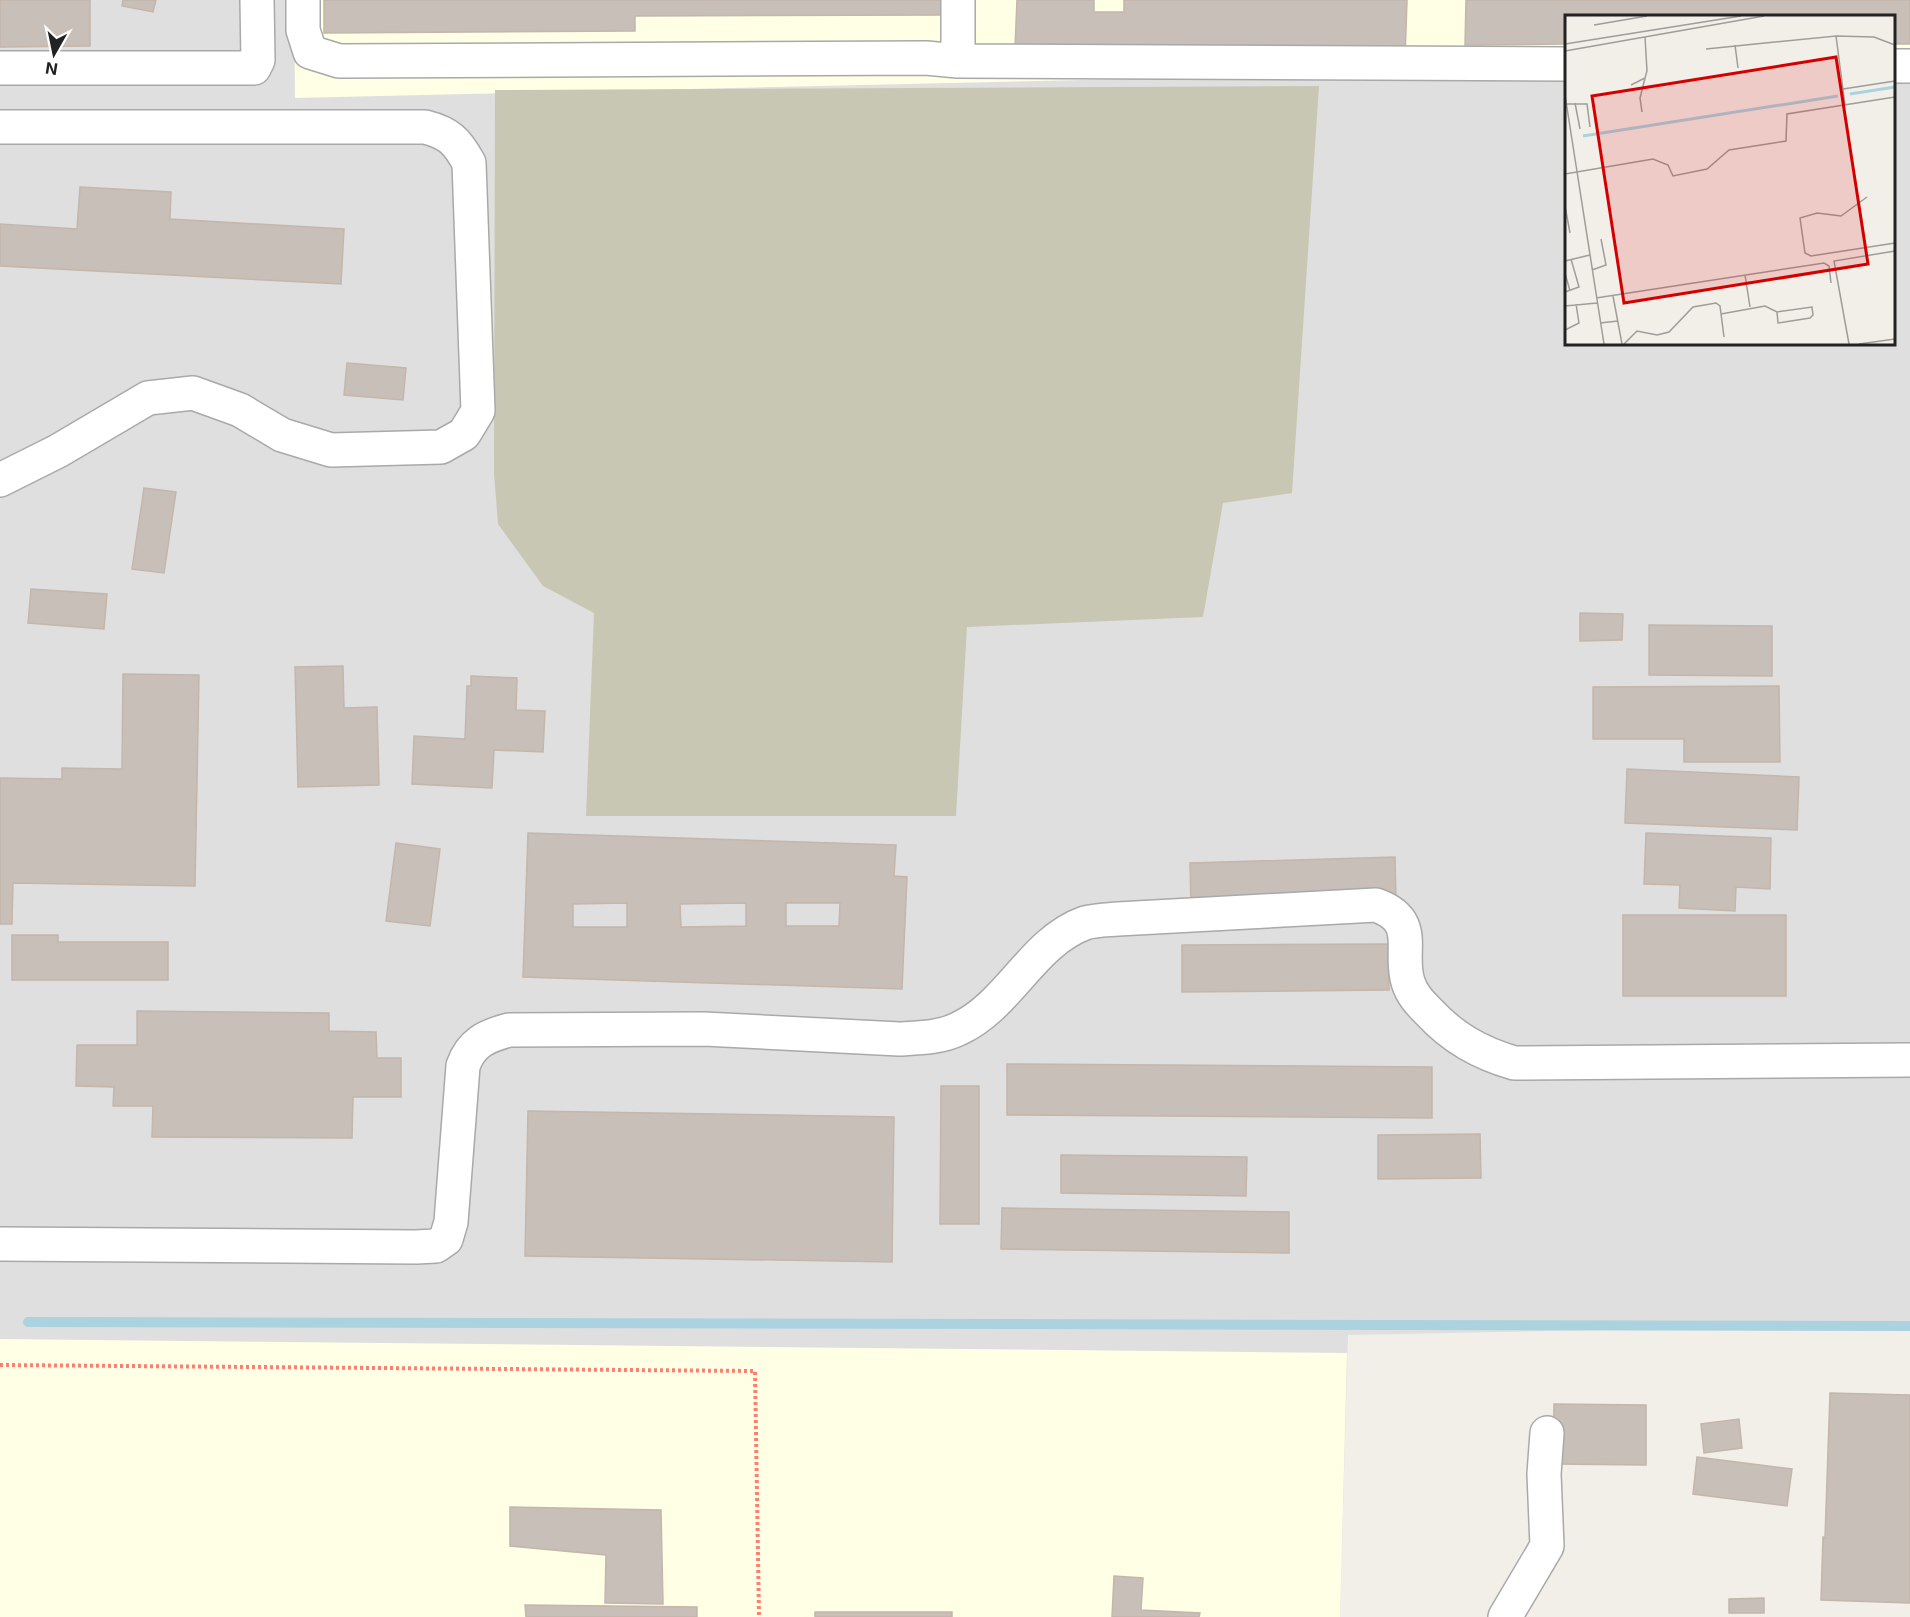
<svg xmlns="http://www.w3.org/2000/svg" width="1910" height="1617" font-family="Inter,sans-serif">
<rect width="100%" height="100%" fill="#f2efe9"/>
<path fill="#e0dfdf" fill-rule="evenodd" d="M0,0H1910V1324L1348,1335L1340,1617H0ZM1566,16H1894V344H1566Z"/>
<path fill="#ffffe5" d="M294,0H1910V60L1894,61V16H1566V69L295,98Z
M0,1339L1347,1353L1340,1617H0Z"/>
<path fill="#c7c7b4" d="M1319,86L1292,493L1223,503L1203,617L967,627L956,816H586L594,613L543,586L498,524L494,473L495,90Z"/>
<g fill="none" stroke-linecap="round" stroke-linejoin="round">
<path stroke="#aad3df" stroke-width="10" d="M28,1322L1910,1326"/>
</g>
<path fill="#c7bfb8" stroke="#c4b6ab" stroke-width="1.5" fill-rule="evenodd" d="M0,0H90V46L0,47Z
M123,0H156L153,12L122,6Z
M324,0H949V15L635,16V31L324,33Z
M1017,0H1094V12H1124V0H1407L1405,60L1015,47Z
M1466,0H1910V44H1894V16H1566V44L1465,45Z
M80,187L171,192L170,219L344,229L341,284L0,266V224L77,229Z
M347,363L406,368L403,400L344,395Z
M144,488L176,492L164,573L132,569Z
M31,589L107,594L104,629L28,623Z
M1580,613L1623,614L1622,640L1580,641Z
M1649,625L1772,626V676L1649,675Z
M343,666L344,708L377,707L379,785L298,787L295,667Z
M123,674L199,675L195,886L13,883L12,924H0V778L62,779V768L122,769Z
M471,676L517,678L516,710L545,711L543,752L494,750L492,788L412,784L414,736L465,739L467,686H471Z
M1779,686L1780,762H1684V739H1593V687Z
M1627,769L1799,777L1797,830L1625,823Z
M528,833L896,845L894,876L907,877L902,989L523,977ZM627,903V927H573V904ZM746,903V926L681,927L680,904ZM786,903H840L839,926H786Z
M1646,833L1771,838L1770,889L1736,887L1735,911L1679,908L1680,885L1644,884Z
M396,843L440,849L430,926L386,921Z
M1395,857L1396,900L1191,906L1190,863Z
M1623,915H1786V996H1623Z
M12,935H58V942H168V980H12Z
M1388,944L1389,990L1182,992V945Z
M137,1011L329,1013V1031L376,1032L377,1058H401V1097H353L352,1138L152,1137L153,1106H113L114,1087L76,1086L77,1045H137Z
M1007,1064L1432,1067V1118L1007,1115Z
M941,1086H979V1224H940Z
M528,1111L894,1117L892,1262L525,1256Z
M1480,1134L1481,1178L1378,1179V1135Z
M1061,1155L1247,1157L1246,1196L1061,1193Z
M1002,1208L1289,1212V1253L1001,1249Z
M1830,1393L1910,1395V1603L1821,1600L1823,1537L1825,1538Z
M1554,1404L1646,1405V1465L1553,1464Z
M1739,1419L1742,1448L1704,1453L1701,1424Z
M1697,1457L1792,1469L1787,1506L1693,1494Z
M510,1507L661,1510L663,1604L605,1603L606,1555L510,1546Z
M1114,1576L1143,1578L1141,1610L1200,1613L1199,1617H1112Z
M1764,1598V1613H1729V1599Z
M525,1605L697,1607V1617H526Z
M815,1612H952V1617H815Z"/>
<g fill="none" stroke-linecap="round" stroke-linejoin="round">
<g stroke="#a9a9a9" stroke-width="36">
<path id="minor" d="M303,0V30L310,52L339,61L926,58L958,61L1566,64
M958,0V61
M1894,66H1910
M0,68H254L258,60L257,0
M0,127H425C449,133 457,141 469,163L478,411L464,434L441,447L331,450L282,435L240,410L193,393L148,398L58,451L0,480
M0,1244L416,1247L436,1246L446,1239L451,1222L463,1066C471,1043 486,1036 509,1030L704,1029L899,1039C918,1038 940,1038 958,1029C1009,1006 1032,942 1085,923C1095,920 1107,920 1118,919L1376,905C1421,921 1398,951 1408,982C1412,995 1420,1003 1429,1012C1453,1038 1480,1053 1514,1063L1910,1060
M1505,1617L1547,1546L1544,1474L1547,1433"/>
</g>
<path stroke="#fa8072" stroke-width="4" stroke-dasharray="3 3" stroke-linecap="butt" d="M0,1365L755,1371L759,1617"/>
<use href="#minor" stroke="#fff" stroke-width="33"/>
</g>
<g transform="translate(1565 15)">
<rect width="330" height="330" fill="#f2efe9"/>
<path fill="none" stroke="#aad3df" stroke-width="3" d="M285,79L330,72M18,121L273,81"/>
<path fill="none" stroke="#9f9d99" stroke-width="1.5" d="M29,10L82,1M271,21L309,22L330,30M0,29L176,1M170,30L173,53M141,34L271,21L280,90M0,36L199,1M66,70L80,63L82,56L80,22M278,74L330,66M0,80L39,329M10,88L15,114M1,89H22L25,112M77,97L75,83L80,63M0,159L88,144L103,150L108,161L142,154L164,135L221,126L222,99L330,82M302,182L276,201L252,198L235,203L240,238L246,241L330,228M0,191L5,218M0,246L25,240M27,255L41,250L36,224M0,258L5,276M180,260L185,292M0,277L14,272L6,244M48,281L57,329M31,283L259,248L264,251L266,268M0,291L32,288M156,299L200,291L212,297L247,292L248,300L245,303L213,308L212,297M35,308L53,306M0,315L14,308L11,289M59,329L72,316L92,320L104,317L128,292L151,288L155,291L159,322M284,329L269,246L330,236M294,329L330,324"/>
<path fill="#d40000" fill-opacity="0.15" stroke="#d40000" stroke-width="3" d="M271,42L303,249L59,288L27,81Z"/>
<rect width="330" height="330" fill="none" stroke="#222" stroke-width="3"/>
</g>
<g transform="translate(54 54) rotate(189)" stroke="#ffffff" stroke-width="4.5" paint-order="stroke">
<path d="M0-4.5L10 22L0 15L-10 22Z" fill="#222222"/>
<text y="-9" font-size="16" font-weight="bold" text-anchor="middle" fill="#222222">N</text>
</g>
</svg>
